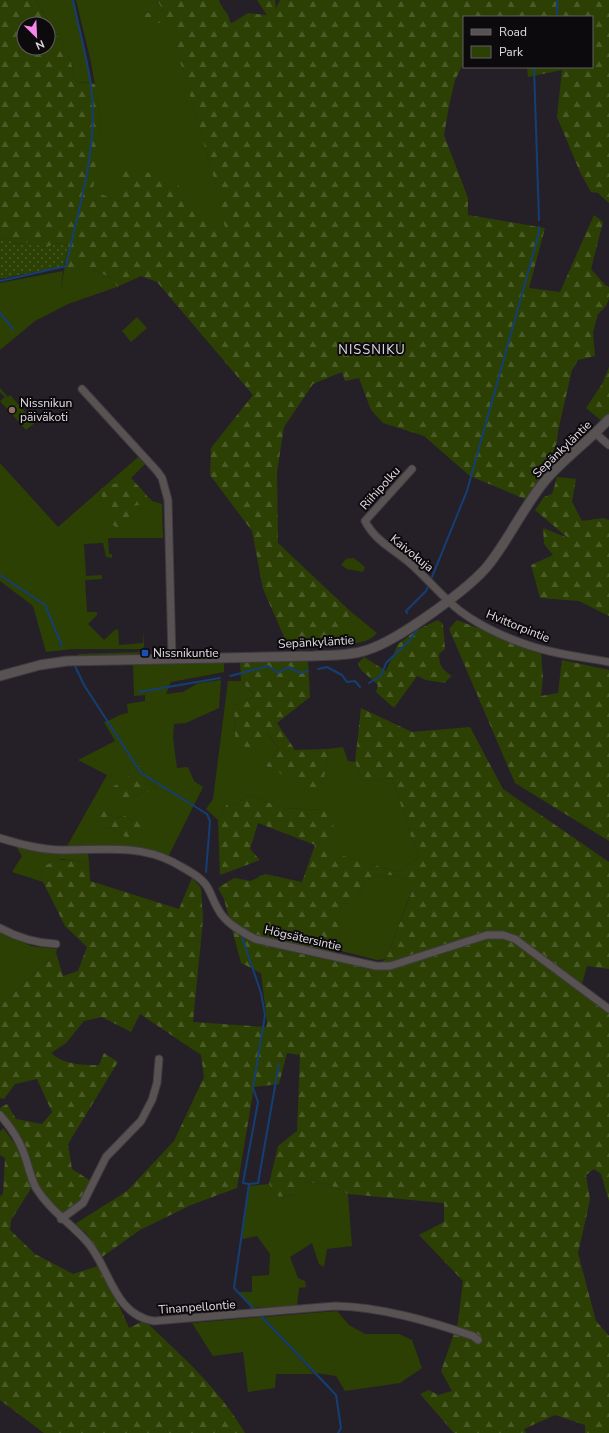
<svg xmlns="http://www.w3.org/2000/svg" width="609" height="1433" font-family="'Nunito Sans',sans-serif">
<defs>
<pattern id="forest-firs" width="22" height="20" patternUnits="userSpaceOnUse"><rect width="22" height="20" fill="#2c4004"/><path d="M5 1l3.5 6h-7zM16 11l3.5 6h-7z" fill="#4a5b28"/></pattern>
<pattern id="garden-dots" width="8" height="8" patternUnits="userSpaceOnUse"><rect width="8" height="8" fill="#2c4004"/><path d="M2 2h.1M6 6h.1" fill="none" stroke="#4a5b28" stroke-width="1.8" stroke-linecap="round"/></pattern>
</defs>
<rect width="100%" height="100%" fill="#252027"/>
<path fill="#2c4004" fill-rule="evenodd" d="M34,0H74L92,83L76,82L69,55L38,4Z
M76,0H157L163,10L137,15L138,22H169L215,182L227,233L124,203L92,191L101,120L91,62Z
M77,268H89L114,279L117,287L68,304L35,321L0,350V283L63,271L61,290Z
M137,317L147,328L131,342L122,331Z
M0,388L8,397L10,395L35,423L26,430L0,401L5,397L0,392Z
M138,457L145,464L131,478L152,501L162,504L163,538H108L109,554H112V558L106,557L103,543L84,544L86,576L102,575V579L85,580L87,612H97V615L88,624L104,640L115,630L118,629L119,645L143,643L144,630V647L142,649H73L46,652L33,606L0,581V463L58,527Z
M354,558L365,567L363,572L347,569L341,565L346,559Z
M350,611L377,633C367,646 342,644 327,644C341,635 349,628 350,611Z
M142,652L133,656L79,657L78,654Z
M215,660L224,662V672L171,682L166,694L183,692L198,683L221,680L219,708L186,723L174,724L173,738L177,768L188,767L194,781L203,787L168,857L109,845L66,848L107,775L78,760L115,741L104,722C112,720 119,714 128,713L127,704L145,701V695L134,696L133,663L190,664L204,663ZM140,765L149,784L157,789L155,792H145L132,798L129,805L123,802L111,788L135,772ZM108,812L115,818L125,816L132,821L127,838L111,828L100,827Z
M228,681H241L255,696L234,706L235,740L267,731L278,749L266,766L322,794L328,749L343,747L348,761L355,762L361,781L392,778L418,858L397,872L326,851L334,823L325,810L284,808L248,795L235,805L228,802L218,820L206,809L213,799Z
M16,846L39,850L88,852L89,863L62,859L41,869L43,882L12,872L22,856Z
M392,875L407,879L412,890L386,959L377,960L334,949L342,903L355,905L364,882L376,876Z
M0,931L31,946L57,949L56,953L0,1006Z
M303,1182L328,1184L348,1194L352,1246L327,1249L324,1267L319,1264L312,1243L290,1257L298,1278L305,1281L306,1287L299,1288L297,1306L251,1308L239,1292H252V1276L269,1275L270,1254L257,1236L242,1239L249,1186L269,1184L280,1197L295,1195Z
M337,1311L349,1325L365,1334H399L412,1340L422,1368L400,1383L345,1391L336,1376L316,1373L264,1317Z
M261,1317L314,1374H276L275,1388L248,1392L243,1352L213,1356L192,1323Z"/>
<path fill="url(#forest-firs)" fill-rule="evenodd" d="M0,0H34L38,4L69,55L76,82L95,84L101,120L93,191L124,203L116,169L153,173L178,183L183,199L226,232L215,182L169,23H138L136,15L163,10L157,0H219C221,9 229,12 230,22L232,23L248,13L267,15L257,0H275L276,9L280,0H609V203L598,193L591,192L580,172L557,117L562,70L528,77L527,67H592V17H464V66H462L455,80L449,106L444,135L468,198V215L545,228L529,288L560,292L594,215L603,222L591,269L605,285L609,287V299L606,306L598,314L593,332L595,356L578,360L572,370L558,431L557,442L552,455L555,458L525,499L470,476L424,436L383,423L371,410L359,378L345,381L342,372L313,384L284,427L277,472L278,543L350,611C348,650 313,645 284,645L285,639L263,589L252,531L210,475L211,448L253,395L157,282L141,276L117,287L114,279L89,268H77L64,292L61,290L68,246L59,243L44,248L32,242L18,244L0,237ZM24,24H48V48H24Z
M609,367V414L603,422L586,408L602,384Z
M557,477L576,479L572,502L582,521L603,518L609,520V616L579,601L540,598L531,565L553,555L544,544L543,528L568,538L535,510L544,497L552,494Z
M131,478L147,496L144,504L133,506L129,532L114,526L107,514L100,489Z
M438,620L443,624L445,649L439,654C439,665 442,670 452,676L444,683L426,680L417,676L394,708L376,692L378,685L361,670L358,663L364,657L386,671L398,644L417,630Z
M457,620L541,653L543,677L541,696L558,693L562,660L609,670V841L515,783L449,629Z
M240,661H308L310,697L277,723L295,750L328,749L322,795L266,766L278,749L268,732L250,750L235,740L234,706L255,696L241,681Z
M361,708L412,732L470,727L503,789L609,862V969L587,966L581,987L609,1009V1201L601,1174L594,1169L586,1175L590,1200L578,1253L596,1321L609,1336V1433H585V1425L555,1415L524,1429L526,1433H454L420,1394L429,1390L438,1395L452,1391L441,1371L458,1322L463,1281L419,1235L444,1222V1203L348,1194L328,1184L304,1182L295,1195L279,1197L269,1184L278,1146L297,1131L300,1055L287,1053L279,1084L254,1087L237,1188L191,1205L140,1230L102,1257L86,1233L75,1224L127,1191L174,1141L204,1077L201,1055L140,1014L131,1032L102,1017L84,1021L66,1043L51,1053C64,1065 82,1065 99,1065L104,1053L118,1062L68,1144L72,1169L91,1181L81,1200L62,1214L52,1205L38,1185L28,1155L12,1125L0,1111V1108L7,1104L16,1119L42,1124L52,1112L37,1079L15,1084L4,1099L0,1098V1006L56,953L63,976L78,971L87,947L65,926L43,882L41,869C55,856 71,860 89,863L90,881L179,909L192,878L201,888L203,919L193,1022L266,1027L267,1022L261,973L241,963L224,899L218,888L234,878L251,881L265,874L302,882L315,845L258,823L250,849L260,860L220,875L218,820L228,802L235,805L248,795L284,808L326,810L334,823L327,851L397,872L418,858L392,778L361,781L355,762ZM392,875L407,879L412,891L386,959L376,966L334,957L342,903L355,905L364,882L376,876Z
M140,765L149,784L157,789L156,792H145L132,798L130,805L113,800L111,788L135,772Z
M100,803L111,807L108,812L115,818L125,816L132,821L133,813L141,814L142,830L133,831V837L127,838L111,828L100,827L90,819Z
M3,1128L20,1151L32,1187L11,1220L10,1230L35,1254L73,1274L101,1265L129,1328L141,1322L147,1323C184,1358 219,1389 245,1433H44L0,1400V1196L3,1194L5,1158L0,1155V1132Z"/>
<path fill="url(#garden-dots)" d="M0,237L18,244L32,242L44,248L59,243L68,246L64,266L0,279Z"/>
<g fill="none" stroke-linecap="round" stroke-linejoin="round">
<path stroke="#143e74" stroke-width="2" d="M557,0V14
M534,67L539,220
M0,281L66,266C78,211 97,152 92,95C89,63 79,31 73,0
M0,313L13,329
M0,575L45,605L62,646
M432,577L467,491L539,233V227
M407,613L406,611L426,591L428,586
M75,666L84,685L141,773L207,814L210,821L206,872
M318,669L327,667L342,675L347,682L355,681L360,687
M230,676L268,666L278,673L289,667L300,673L308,671
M369,683L381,676L386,663L409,641L417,630V629
M139,692L220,678
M242,937L261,993L265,1015L253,1088L258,1102L243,1183L249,1184L234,1288L253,1308
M250,1184L258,1183L279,1064
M262,1317L336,1395L341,1428L338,1433"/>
<g stroke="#3f3a41" stroke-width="9">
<path id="minor" d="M82,389L157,471L162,478L168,500L172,658
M595,433L609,445
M412,469L365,521C375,541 395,550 411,564C428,579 442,597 460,611C484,629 519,644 549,651C569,656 589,658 609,662
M0,838C20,844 41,850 62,850C100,850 138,844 173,862C183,868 199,875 206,885C211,892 213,901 218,909C225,923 242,932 255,939L376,966H390L487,935H503L515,939L609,1009
M0,928C18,938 35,943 56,944
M0,1115C9,1125 18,1138 23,1151C28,1163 30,1177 36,1188C51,1212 71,1223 88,1243C110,1269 114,1315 154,1321L335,1306C381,1307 429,1321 473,1336L478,1340
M61,1219L83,1203L106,1157L141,1121L152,1100L157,1083L159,1059"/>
</g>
<g stroke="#3f3a41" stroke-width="11">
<path id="tertiary" d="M0,676L40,665L67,661L313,656C331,655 350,656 367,650C397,641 471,588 490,563C510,537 523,508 544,482C563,459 588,442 609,419"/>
</g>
<use href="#minor" stroke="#585253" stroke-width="7"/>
<use href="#tertiary" stroke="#585253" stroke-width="9"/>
</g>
<circle fill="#8d6e63" stroke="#0d0a0e" stroke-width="1.5" cx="12" cy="410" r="4"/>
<rect fill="#1a4fb4" stroke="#0d0a0e" stroke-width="1.5" x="141" y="649" width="8" height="8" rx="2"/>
<g text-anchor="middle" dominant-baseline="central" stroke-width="4" stroke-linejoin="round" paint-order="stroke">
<g font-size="12" fill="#e0dce1" stroke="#0d0a0e" text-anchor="start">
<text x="20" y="403">Nissnikun<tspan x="20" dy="14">päiväkoti</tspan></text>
<text x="153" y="653">Nissnikuntie</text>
</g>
<g font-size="12" fill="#e0dce1" stroke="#0d0a0e">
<text transform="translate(562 449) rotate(-44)">Sepänkyläntie</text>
<text transform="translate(380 488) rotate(-48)">Riihipolku</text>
<text transform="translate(412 553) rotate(39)">Kaivokuja</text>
<text transform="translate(518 626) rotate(22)">Hvittorpintie</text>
<text transform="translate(316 642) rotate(-3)">Sepänkyläntie</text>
<text transform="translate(303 938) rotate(13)">Högsätersintie</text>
<text transform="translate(197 1307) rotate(-4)">Tinanpellontie</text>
</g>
<g font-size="13" letter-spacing="1" fill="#e0dce1" stroke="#0d0a0e">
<text x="372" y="350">NISSNIKU</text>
</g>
</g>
<rect x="463" y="16" width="130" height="52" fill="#0d0a0e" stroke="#615e62"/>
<rect x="471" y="29" width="20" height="6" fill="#585253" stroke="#615e62"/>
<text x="499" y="36" font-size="12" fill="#e0dce1">Road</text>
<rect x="471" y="46" width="20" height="12" fill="#2c4004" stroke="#615e62"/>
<text x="499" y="56" font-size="12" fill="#e0dce1">Park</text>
<g transform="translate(36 36) rotate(156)"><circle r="19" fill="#0d0a0e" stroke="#615e62"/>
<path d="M0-3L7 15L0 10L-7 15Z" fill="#f688ed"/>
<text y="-6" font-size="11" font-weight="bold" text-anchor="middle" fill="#e0dce1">N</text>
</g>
</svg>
